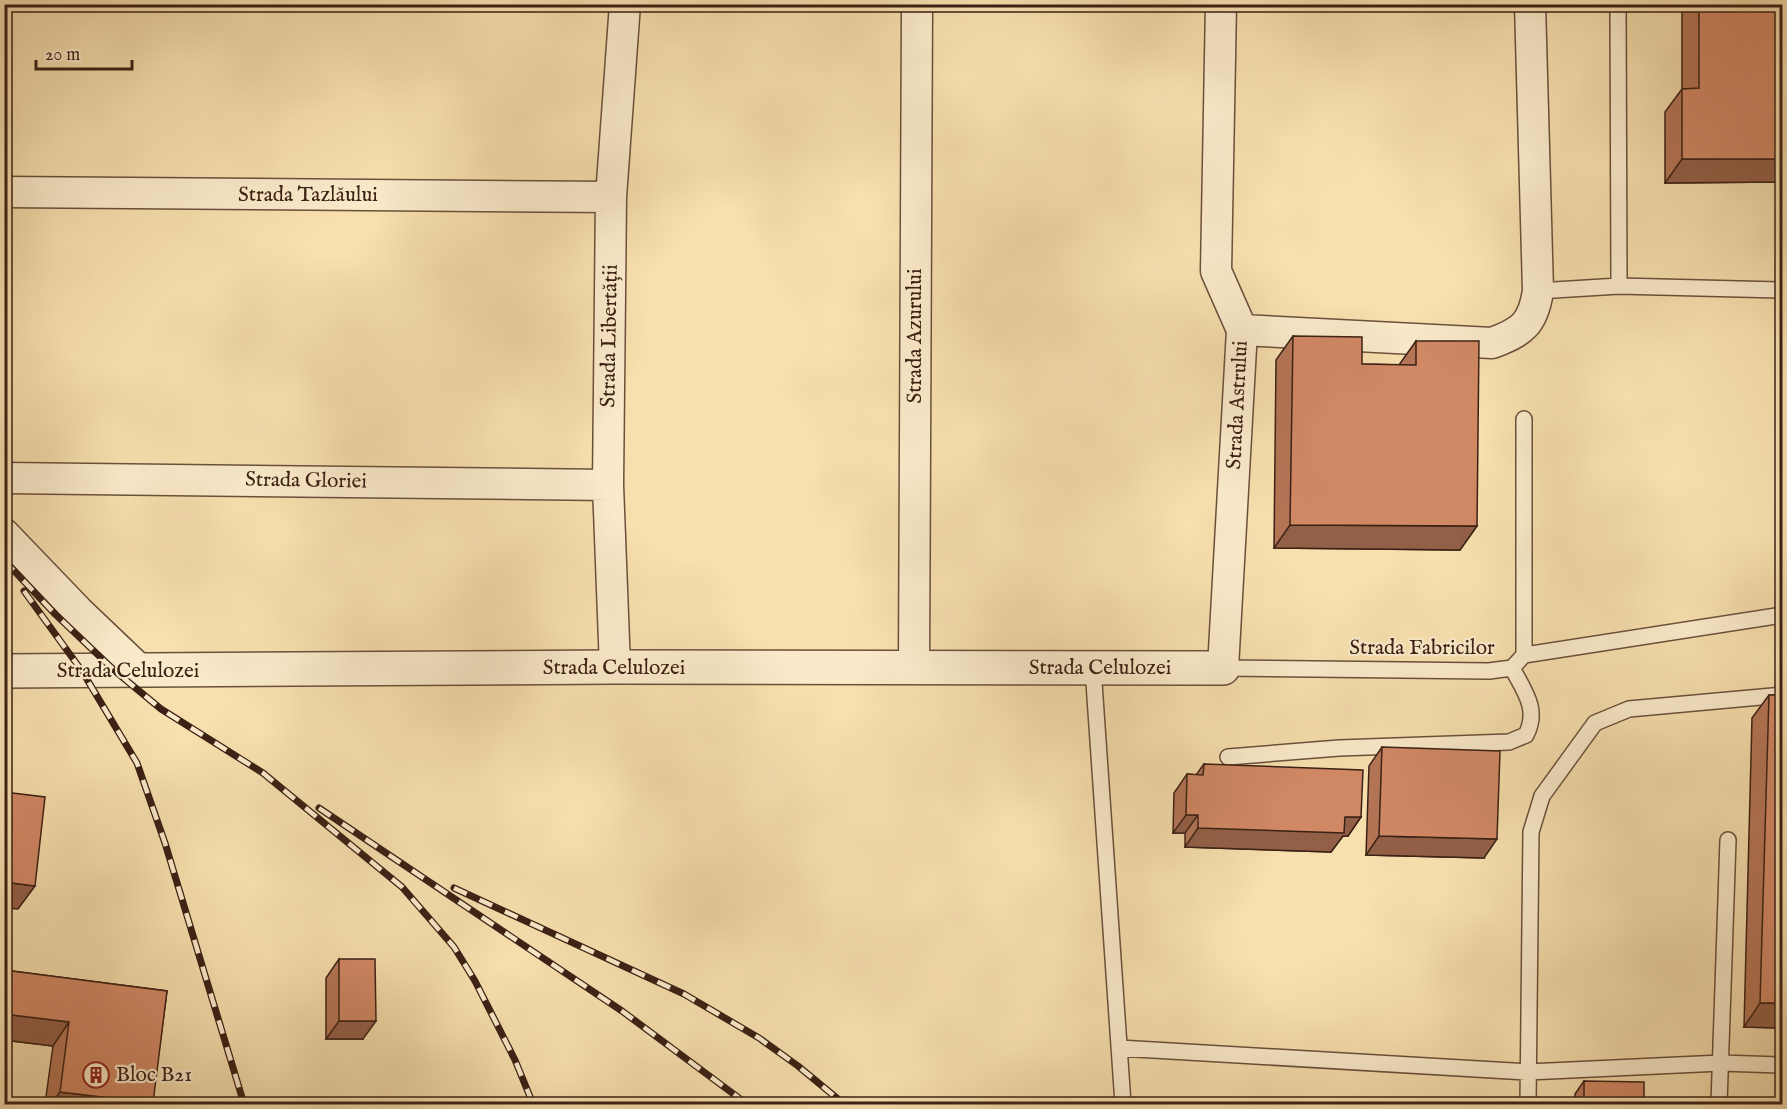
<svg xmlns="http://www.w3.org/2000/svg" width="1787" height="1109" font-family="'IM FELL English',serif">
<rect width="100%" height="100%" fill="#f7dfae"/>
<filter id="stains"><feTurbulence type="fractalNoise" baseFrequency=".00333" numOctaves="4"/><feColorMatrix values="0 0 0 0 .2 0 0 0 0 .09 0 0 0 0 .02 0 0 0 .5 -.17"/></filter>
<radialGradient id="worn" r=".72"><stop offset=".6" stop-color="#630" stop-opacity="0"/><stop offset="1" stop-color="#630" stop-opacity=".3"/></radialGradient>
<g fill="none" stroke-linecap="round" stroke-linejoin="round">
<g stroke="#6a503b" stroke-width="18">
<path id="service" d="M1618,4L1619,286
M1538,291L1619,286L1782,290
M1524,655L1782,615
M1093,668L1123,1104
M1223,668L1489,671L1512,668L1524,655V419
M1228,757L1339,748L1509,742L1526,735C1539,710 1525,692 1512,668
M1119,1048L1528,1072L1721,1063L1782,1065
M1528,1104L1531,832L1542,796L1595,723L1629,709L1782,695
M1719,1104L1728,840"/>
</g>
<g stroke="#6a503b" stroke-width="33">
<path id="minor" d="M1221,4L1216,271L1242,330L1223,668
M4,192L611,197
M1242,330L1492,343C1522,332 1533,324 1538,291L1530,4
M4,478L608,485
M4,534L78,611L141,671
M615,667L608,485L611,197L625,4
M914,668L917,4"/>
</g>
<g stroke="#6a503b" stroke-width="36">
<path id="tertiary" d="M4,671L615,667L1223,668"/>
</g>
<use href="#service" stroke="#faeaca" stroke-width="15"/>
<use href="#minor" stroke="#faeaca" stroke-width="30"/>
<use href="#tertiary" stroke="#faeaca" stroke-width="33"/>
<g stroke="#3b2115" stroke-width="7">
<path id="rail" d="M4,560L55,614L115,671L161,709L263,773L402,887L454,947L475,981L515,1060L533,1104
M24,591L82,671L137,763L165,843L244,1104
M319,808L622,1011L747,1104
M454,888L684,994L759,1038L798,1066L844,1104"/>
</g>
<use href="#rail" stroke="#faeaca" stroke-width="4.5" stroke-dasharray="14" stroke-linecap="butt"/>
</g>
<path fill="#b47557" stroke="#3b2115" stroke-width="1.5" d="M1682,4H1782V182L1665,183V112L1682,89Z
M1293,336L1362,364L1399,365L1416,341L1477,526L1460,550L1274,548L1276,360Z
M1769,695H1782V1028L1744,1027L1752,718Z
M1382,747L1484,858L1366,855L1369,766Z
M1204,764L1361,817L1348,836H1343L1331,852L1185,847V833H1173L1174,793L1187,774L1196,775Z
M339,959L363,1039H326V978Z
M4,970L167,991L152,1104H45L53,1046L4,1040Z
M1584,1081L1644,1104H1575V1094Z"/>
<path fill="#925f47" stroke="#3b2115" stroke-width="1.5" d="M1682,159H1782V182L1665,183Z
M1290,525L1477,526L1460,550L1274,548Z
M1186,815H1198L1185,833H1173Z
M1345,817H1361L1348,836H1343L1331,852L1185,847L1198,828Z
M1379,836L1497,839L1484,858L1366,855Z
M4,882L35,886L18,909L4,908Z
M1760,1003H1782V1028L1744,1027Z
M4,1014L69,1022L53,1046L4,1040Z
M339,1021H376L363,1039H326Z
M60,1092L153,1103L152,1104H51Z"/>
<path fill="#d18865" stroke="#3b2115" stroke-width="1.5" d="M1699,4H1782V159H1682V89L1699,88Z
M1293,336L1362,337V364L1416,365V341H1479L1477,526L1290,525Z
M1769,695H1782V1003H1760Z
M1382,747L1500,751L1497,839L1379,836Z
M1204,764L1363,770L1361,817H1345L1344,833L1198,828V815H1186L1187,774L1203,775Z
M4,792L45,797L35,886L4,882Z
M339,959H375L376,1021H339Z
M4,970L167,991L153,1103L60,1092L69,1022L4,1014Z
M1584,1081L1644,1082V1104H1584Z"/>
<defs>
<g id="building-ring" transform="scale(1.35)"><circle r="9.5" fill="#faeaca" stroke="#8f2418" stroke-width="1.5"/><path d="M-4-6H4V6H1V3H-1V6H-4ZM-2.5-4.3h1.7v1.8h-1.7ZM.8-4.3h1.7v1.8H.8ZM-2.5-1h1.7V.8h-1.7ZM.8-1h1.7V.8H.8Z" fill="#8f2418"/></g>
</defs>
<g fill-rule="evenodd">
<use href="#building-ring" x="96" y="1075"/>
</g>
<g text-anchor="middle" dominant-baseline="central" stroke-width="4.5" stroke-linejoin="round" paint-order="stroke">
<g font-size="21" fill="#3b2115" stroke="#faeaca">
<text x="308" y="195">Strada Tazlăului</text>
<text transform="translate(610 336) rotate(-89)">Strada Libertății</text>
<text transform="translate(915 336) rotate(-90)">Strada Azurului</text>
<text transform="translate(1238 405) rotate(-87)">Strada Astrului</text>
<text transform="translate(306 481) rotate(1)">Strada Gloriei</text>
<text x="1422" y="648">Strada Fabricilor</text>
<text x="614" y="668">Strada Celulozei</text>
<text x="1100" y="668">Strada Celulozei</text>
<text x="128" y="671">Strada Celulozei</text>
</g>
<g font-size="21" fill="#3b2115" stroke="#faeaca" text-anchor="start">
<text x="116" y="1075">Bloc B21</text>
</g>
</g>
<rect width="1787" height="1109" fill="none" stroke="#f7dfae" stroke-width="24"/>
<rect x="6" y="6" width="1775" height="1097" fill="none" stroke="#3b2115" stroke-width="3"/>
<rect x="12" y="12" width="1763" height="1085" fill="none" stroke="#3b2115" stroke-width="1.5"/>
<path d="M36 60v9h96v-9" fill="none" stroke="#3b2115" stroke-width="3"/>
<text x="45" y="60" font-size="18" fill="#3b2115" stroke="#faeaca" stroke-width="4.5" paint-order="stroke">20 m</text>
<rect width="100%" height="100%" filter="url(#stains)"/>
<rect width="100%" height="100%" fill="url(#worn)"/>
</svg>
